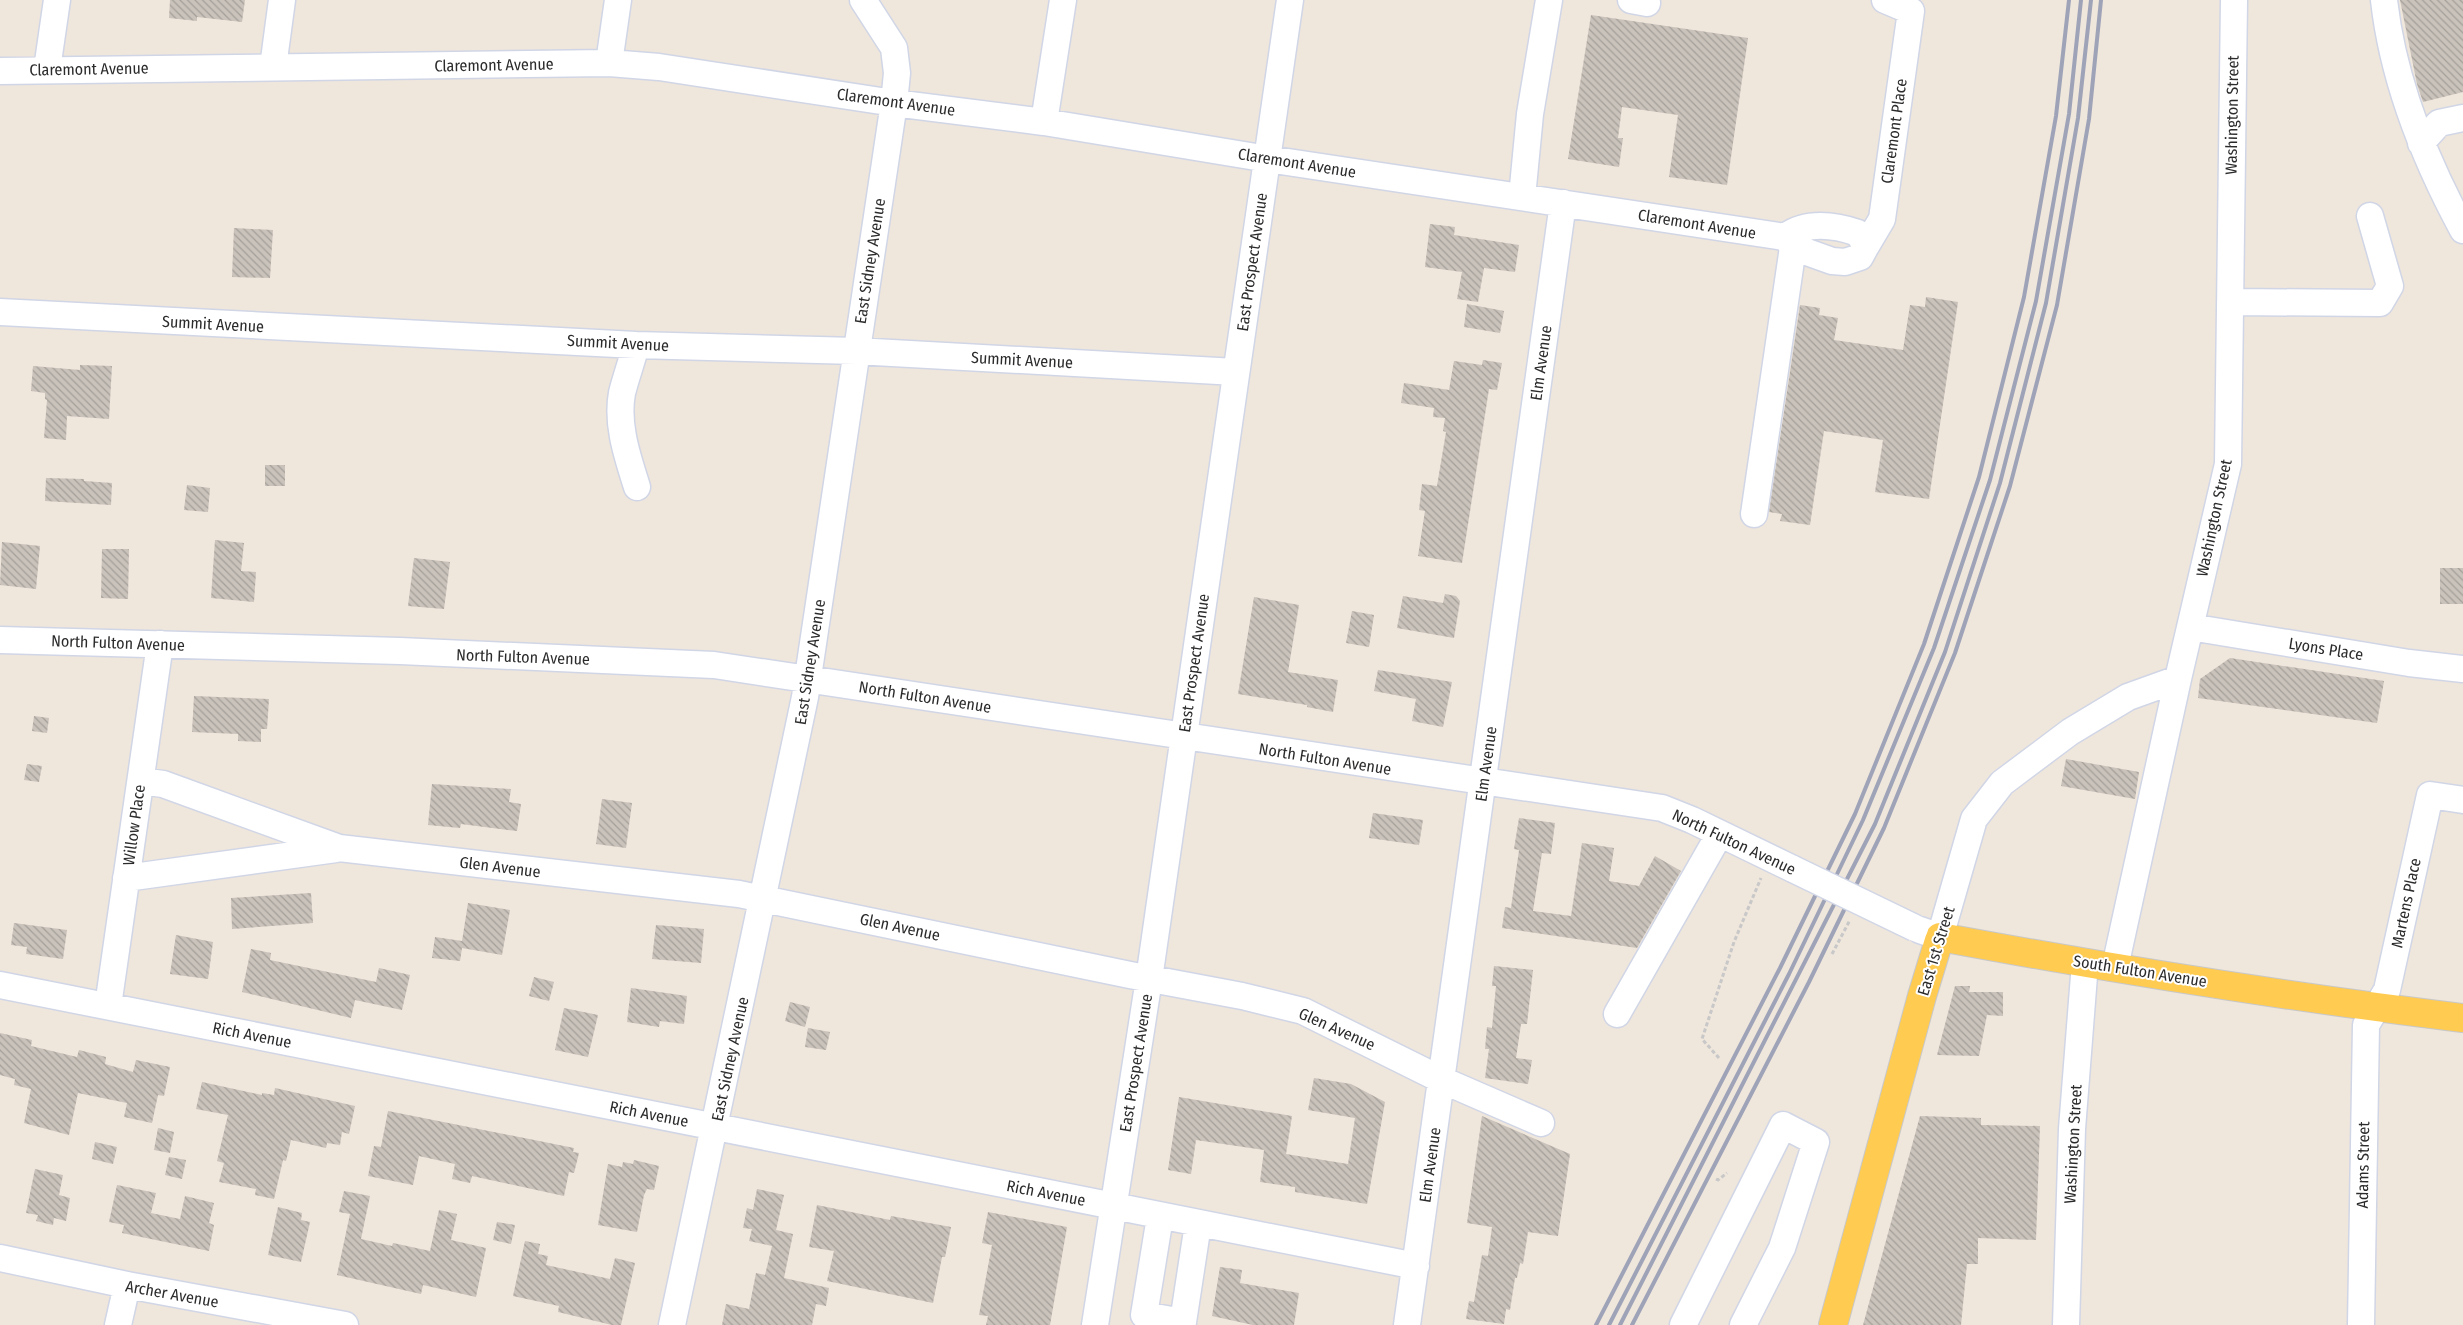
<svg xmlns="http://www.w3.org/2000/svg" width="2463" height="1325" font-family="'Fira Sans Condensed',sans-serif">
<defs>
<pattern id="building-back-hatch" width="6" height="6" patternUnits="userSpaceOnUse" patternTransform="scale(1.25)"><rect width="6" height="6" fill="#cac3bc"/><path d="M-1 5l2 2M0 0l6 6M5-1l2 2" fill="none" stroke="#a49f99"/></pattern>
</defs>
<rect width="100%" height="100%" fill="#efe6dc"/>
<path fill="url(#building-back-hatch)" d="M170,0H245L242,22L197,17V21L169,18Z
M2400,0H2463V92L2423,102L2417,84Z
M1591,15L1748,38L1727,185L1669,177L1678,115L1622,107L1618,138H1623L1619,167L1568,159Z
M1430,224L1455,227L1454,235L1519,245L1515,272L1484,268L1478,302L1457,299L1462,272L1425,267Z
M234,228L273,230L270,278L232,277Z
M1926,297L1958,302L1929,499L1875,492L1883,440L1824,431L1810,525L1780,521L1782,514L1769,512L1800,305L1820,308L1819,315L1838,318L1834,340L1903,350L1910,305L1925,307Z
M1467,304L1504,311L1500,333L1464,327Z
M1483,360L1502,363L1497,390L1489,389L1462,563L1418,556L1425,511L1419,510L1422,484L1437,486L1446,432L1443,431L1445,418L1433,417L1434,408L1401,403L1404,383L1449,390L1454,361L1482,365Z
M80,365L112,366L109,419L67,416L66,440L44,438L47,400L45,399V393L31,391L33,366L80,370Z
M265,465H285V486H265Z
M46,478L84,479V481L112,483L111,505L45,501Z
M187,485L210,488L208,512L184,510Z
M215,540L244,543L241,571L256,572L254,602L211,598Z
M2,542L40,546L36,589L0,585Z
M102,549H129L128,599L101,598Z
M414,558L450,562L444,609L408,606Z
M2440,568H2463V604H2440Z
M1445,594L1456,596L1460,601L1454,638L1397,628L1403,596L1443,603Z
M1254,597L1299,605L1288,672L1338,680L1333,712L1307,707V705L1238,694Z
M1352,611L1374,615L1369,647L1346,643Z
M2230,658L2384,681L2377,723L2198,698L2200,679Z
M1378,670L1452,682L1443,727L1412,721L1416,699L1374,691Z
M194,696L269,699L267,729H261V742L238,741V734L192,732Z
M34,716L49,718L47,733L32,731Z
M2066,759L2139,772L2135,799L2061,786Z
M27,764L42,766L39,782L24,780Z
M432,784L511,789L509,802L521,804L517,831L461,824L460,828L428,825Z
M602,799L632,803L626,848L596,844Z
M1373,813L1423,820L1419,845L1369,838Z
M1519,818L1555,823L1551,854L1542,853L1533,911L1571,916L1582,843L1614,848L1609,881L1639,886L1655,856L1681,871L1637,948L1502,928L1505,907L1511,908L1519,850L1514,849Z
M311,893L313,923L232,929L231,898Z
M468,903L510,910L502,955L462,948L460,961L432,958L435,937L462,941Z
M14,923L67,930L63,959L26,954L27,947L11,945Z
M656,925L704,929L701,963L652,959Z
M176,935L213,942L208,979L170,974Z
M251,949L271,953L270,960L376,982L379,968L410,975L402,1010L355,1000L351,1018L242,992Z
M1494,966L1533,970L1527,1024H1521L1516,1058L1532,1060L1528,1084L1485,1078L1489,1049H1485L1487,1027L1492,1028L1496,986H1492Z
M534,977L554,982L549,1001L529,996Z
M1955,986H1970L1969,992H2003V1016L1987,1015L1979,1056L1937,1055Z
M631,988L687,996L684,1024L660,1021L659,1027L627,1022Z
M790,1002L810,1007L805,1027L785,1021Z
M564,1008L598,1015L588,1057L555,1050Z
M808,1028L830,1032L826,1050L805,1047Z
M0,1033L32,1040L31,1046L77,1057L79,1050L106,1057L105,1064L133,1072L136,1060L170,1067L164,1096L158,1095L152,1123L124,1117L127,1103L78,1093L69,1135L24,1123L31,1089L14,1085L15,1079L0,1075Z
M1314,1078L1351,1084L1385,1102L1367,1204L1295,1192V1187L1260,1182L1264,1150L1196,1140L1191,1174L1168,1170L1179,1097L1292,1116L1286,1154L1348,1164L1355,1118L1308,1110Z
M202,1082L262,1095V1093L274,1095L275,1088L355,1106L349,1134L342,1132L340,1145L327,1143L326,1148L291,1140L286,1161L283,1160L274,1199L255,1195L256,1189L219,1182L224,1163L217,1161L228,1115L196,1109Z
M388,1111L574,1148L573,1152L579,1153L574,1173L569,1172L564,1196L472,1176L470,1183L452,1179L455,1164L419,1156L413,1185L368,1176L374,1146L381,1147Z
M1482,1116L1570,1154L1558,1236L1528,1232L1523,1264L1520,1263L1517,1278H1515L1510,1310L1506,1309L1504,1324L1466,1319L1469,1301L1474,1302L1482,1255L1488,1256L1492,1227L1467,1223Z
M1920,1116L1981,1118V1125L2040,1126L2036,1240L1978,1238V1264H1967L1961,1325H1863Z
M158,1128L174,1132L170,1153L154,1150Z
M95,1142L117,1147L113,1164L92,1159Z
M169,1157L186,1160L182,1179L165,1175Z
M634,1160L659,1166L654,1190L647,1189L644,1195L637,1232L598,1225L608,1164L622,1167L623,1162L633,1164Z
M35,1169L63,1175L59,1195L70,1198L66,1221L54,1218L53,1225L36,1221L38,1215L26,1213Z
M117,1185L156,1193L151,1213L180,1219L185,1196L214,1203L209,1223L214,1225L209,1251L122,1233L124,1225L109,1222Z
M757,1189L784,1195L776,1230L793,1234L784,1278L829,1288L826,1306L816,1304L812,1325H722L726,1304L749,1309L756,1273L765,1275L772,1246L749,1241L752,1229L743,1228L747,1208L753,1210Z
M344,1191L370,1196L361,1239L392,1246L393,1243L430,1251L439,1210L457,1214L451,1240L486,1248L476,1297L423,1285L421,1294L337,1275L350,1214L339,1212Z
M817,1205L890,1220L891,1216L951,1227L945,1257H942L933,1303L827,1281L834,1251L809,1247Z
M278,1207L302,1213L301,1220L310,1222L301,1262L268,1255Z
M988,1212L1067,1227L1050,1325H986L988,1316L979,1315L992,1245L982,1243Z
M497,1222L515,1225L511,1244L493,1240Z
M525,1241L540,1244L538,1254L548,1256L546,1265L610,1279L615,1258L635,1263L621,1325H612L558,1312L559,1306L513,1296Z
M1220,1267L1242,1270L1240,1283L1299,1293L1294,1325H1253L1212,1316Z"/>
<g fill="none" stroke-linecap="round" stroke-linejoin="round">
<g stroke="#d1d6e6" stroke-width="29">
<path id="minor" d="M1631,0L1647,3
M2384,0C2393,81 2424,158 2463,230
M609,63L618,0
M273,67L282,0
M47,69L57,0
M0,71L609,63L659,67L894,103L1044,122L1268,159L1785,237L1793,247L1832,261L1845,262L1860,257L1866,246L1858,233C1835,225 1806,221 1785,237
M1044,122L1063,0
M2421,143L2439,123L2463,118
M1522,197L1530,114L1549,0
M1866,246L1882,219L1911,11L1885,0
M2230,302L2380,303L2390,286L2370,216
M0,312L636,345L856,351L1236,372
M636,345C632,361 626,377 622,393C616,425 628,458 637,487
M1754,514L1793,247
M2190,627L2409,663L2463,669
M0,640L400,651L714,665L1662,808L1692,820L1793,869
M141,781L163,784L339,848L739,894L1130,975L1242,996L1303,1011L1442,1080L1541,1123
M126,878L336,849
M1920,930L1940,937L1974,819L2002,783L2070,732L2128,697L2178,679
M2115,967L2178,679L2228,464L2234,0
M0,985L1416,1266
M108,1006L160,644
M1617,1014L1719,835
M1160,1217L1144,1315L1183,1322L1198,1224
M0,1258L127,1285L345,1325
M118,1325L127,1285
M672,1325L805,697L894,103L897,73L894,48L863,0
M1095,1325L1149,979L1290,0
M1407,1325L1563,203
M1683,1325L1783,1125L1816,1142L1782,1248L1743,1325
M2066,1325L2072,1129L2085,963
M2361,1325L2366,1025L2387,990L2430,795L2463,800"/>
</g>
<g stroke="#c8c8c8" stroke-width="30">
<path id="major" d="M1833,1325L1922,996L1940,937C2113,969 2288,997 2463,1018"/>
</g>
<path stroke="#c8c8c8" stroke-width="3" stroke-dasharray="4 2.5" stroke-linecap="butt" d="M1832,954L1850,920
M1719,1058L1702,1039L1734,942L1761,878
M1716,1179L1718,1180L1727,1173"/>
<use href="#minor" stroke="#fff" stroke-width="26"/>
<use href="#major" stroke="#ffcb51" stroke-width="28"/>
<path stroke="#9ea3b8" stroke-width="4" d="M1596,1325L1780,968L1855,814L1924,644L1979,477L2024,297L2056,116L2069,0
M1609,1325L1789,974L1863,820L1934,648L1990,480L2036,301L2069,114L2081,0
M1620,1325L1875,824L1945,652L2000,483L2046,303L2078,118L2091,0
M1632,1325L1809,982L1884,828L1955,653L2010,486L2057,305L2089,119L2101,0"/>
<g stroke="#d1d6e6" stroke-width="29" stroke-linecap="butt">
<path id="minor-bridge" d="M1793,869L1915,928"/>
</g>
<use href="#minor-bridge" stroke="#fff" stroke-width="26"/>
</g>
<g text-anchor="middle" dominant-baseline="central" stroke-width="4" stroke-linejoin="round" paint-order="stroke">
<g font-size="16" fill="#2b2b2b" stroke="#fff">
<text transform="translate(494 65) rotate(-1)">Claremont Avenue</text>
<text transform="translate(89 69) rotate(-1)">Claremont Avenue</text>
<text transform="translate(896 102) rotate(8)">Claremont Avenue</text>
<text transform="translate(2232 115) rotate(-89)">Washington Street</text>
<text transform="translate(1894 131) rotate(-82)">Claremont Place</text>
<text transform="translate(1297 163) rotate(9)">Claremont Avenue</text>
<text transform="translate(1697 224) rotate(9)">Claremont Avenue</text>
<text transform="translate(870 261) rotate(-81)">East Sidney Avenue</text>
<text transform="translate(1252 262) rotate(-82)">East Prospect Avenue</text>
<text transform="translate(213 324) rotate(3)">Summit Avenue</text>
<text transform="translate(618 343) rotate(3)">Summit Avenue</text>
<text transform="translate(1022 360) rotate(3)">Summit Avenue</text>
<text transform="translate(1541 363) rotate(-82)">Elm Avenue</text>
<text transform="translate(2214 518) rotate(-78)">Washington Street</text>
<text transform="translate(118 643) rotate(2)">North Fulton Avenue</text>
<text transform="translate(2326 649) rotate(9)">Lyons Place</text>
<text transform="translate(523 657) rotate(2)">North Fulton Avenue</text>
<text transform="translate(810 662) rotate(-81)">East Sidney Avenue</text>
<text transform="translate(1194 663) rotate(-82)">East Prospect Avenue</text>
<text transform="translate(925 697) rotate(9)">North Fulton Avenue</text>
<text transform="translate(1325 759) rotate(9)">North Fulton Avenue</text>
<text transform="translate(1486 764) rotate(-82)">Elm Avenue</text>
<text transform="translate(134 825) rotate(-82)">Willow Place</text>
<text transform="translate(1734 842) rotate(25)">North Fulton Avenue</text>
<text transform="translate(500 867) rotate(7)">Glen Avenue</text>
<text transform="translate(2406 903) rotate(-78)">Martens Place</text>
<text transform="translate(900 927) rotate(12)">Glen Avenue</text>
<text transform="translate(1936 951) rotate(-73)">East 1st Street</text>
<text transform="translate(2140 971) rotate(9)">South Fulton Avenue</text>
<text transform="translate(1337 1029) rotate(24)">Glen Avenue</text>
<text transform="translate(252 1035) rotate(11)">Rich Avenue</text>
<text transform="translate(730 1059) rotate(-78)">East Sidney Avenue</text>
<text transform="translate(1136 1063) rotate(-81)">East Prospect Avenue</text>
<text transform="translate(649 1114) rotate(11)">Rich Avenue</text>
<text transform="translate(2073 1144) rotate(-87)">Washington Street</text>
<text transform="translate(1430 1165) rotate(-82)">Elm Avenue</text>
<text transform="translate(2363 1165) rotate(-89)">Adams Street</text>
<text transform="translate(1046 1193) rotate(11)">Rich Avenue</text>
<text transform="translate(172 1294) rotate(10)">Archer Avenue</text>
</g>
</g>
</svg>
